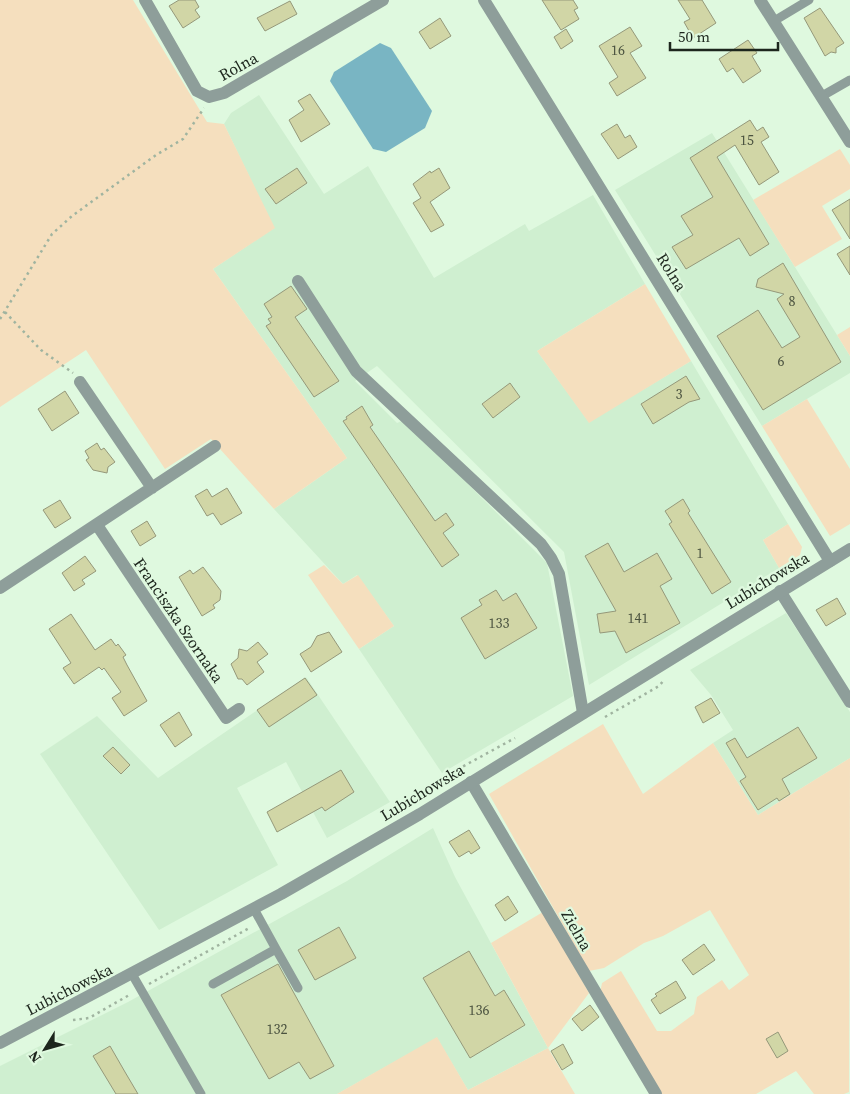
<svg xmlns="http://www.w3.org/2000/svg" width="850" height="1094" font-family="'Source Serif 4',serif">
<rect width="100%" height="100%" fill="#dff9df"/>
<path fill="#cfefd0" d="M259,95L324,194L368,166L434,278L525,224L529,231L593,195L645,284L537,351L589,422L691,361L788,524L763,540L779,568L589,685L564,552L377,366L355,381L397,423L404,420L547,563L573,696L442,773L359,649L394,626L357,575L343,584L274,509L347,458L213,269L274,228L224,124L231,113Z
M712,133L850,356V373L762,426L615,190Z
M786,613L850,712V758L758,815L713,743L733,730L711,695L690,670Z
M306,677L390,802L327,838L286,762L237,788L278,865L159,930L40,754L97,716L158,778Z
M433,828L455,877L548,1048L468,1090L437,1038L337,1094H0V1066L128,1002L347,881Z"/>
<path fill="#f5dfbe" d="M0,0H133L207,122L224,124L275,228L213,269L347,458L274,509L211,439L165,469L86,350L0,407Z
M840,149L850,165V189L822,206L842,239L795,267L753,200Z
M645,284L691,361L589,423L537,351Z
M850,327V356L837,335Z
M807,399L850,469V524L830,536L762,426Z
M788,524L802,547L800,555L779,568L763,540Z
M324,565L343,584L358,575L394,626L359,649L308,575Z
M603,724L643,794L713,743L758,815L850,758L849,1092L844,1094H814L796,1071L756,1094H661L600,993L602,983L621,971L657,1031H671L694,1014L697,997L722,980L729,990L749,975L710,910L663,936L644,943L604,968L589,971L489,794Z
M543,912L589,993L548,1048L575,1094H337L437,1037L468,1090L548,1048L491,943Z"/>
<path fill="#79b5c3" d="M380,43L391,48L432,111L425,128L386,152L373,149L330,81L334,72Z"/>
<path fill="#d1d6a6" stroke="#95987a" d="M179,0H195L199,7L195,10L200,17L183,28L169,6Z
M542,0H573L578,8L574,10L579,19L561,30Z
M678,0H702L716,23L693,38L684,22L690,19Z
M290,1L297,14L265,31L257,18Z
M820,8L844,43L836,48V53L831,52L825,56L804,18Z
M440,18L451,36L430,49L419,32Z
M630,27L642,46L630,53L646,78L617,96L609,83L618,77L599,46Z
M566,29L573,41L561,49L554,37Z
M748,40L757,53L752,56L761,71L743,83L733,68L727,72L719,59Z
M310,94L330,124L301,142L289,120L304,110L298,101Z
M750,120L757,131L763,127L769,137L761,142L779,172L759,185L735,145L717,157L769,244L750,256L739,238L686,269L672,247L693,235L681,216L713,197L690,158Z
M617,124L625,138L630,135L637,147L618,159L601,134Z
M297,168L307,183L276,204L265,189Z
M439,168L450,188L430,202L444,225L431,232L413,203L421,198L413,184L430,171L431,173Z
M850,199V239L832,210Z
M850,246V275L837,254Z
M783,263L841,362L763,410L717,336L758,310L782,348L800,337L777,299L784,294L756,287L758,279Z
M291,286L307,309L295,317L339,381L314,397L266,326L271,323L268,319L272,317L264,304Z
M686,376L700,399L689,402L653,424L641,404Z
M510,383L520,397L493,418L482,404Z
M65,391L79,413L52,431L38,409Z
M362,406L373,425L370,427L435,521L446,513L454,525L443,533L459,555L442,567L343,421L347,419L346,417Z
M97,443L101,450L104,448L115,462L108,467L107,473L93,470L86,460L89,458L85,451Z
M227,488L242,513L221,525L213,513L207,516L195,496L207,489L212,497Z
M683,499L690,511L688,513L731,582L712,594L669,524L672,522L665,511Z
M60,500L71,518L55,528L43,510Z
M147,521L156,536L140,546L131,531Z
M608,543L624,572L657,553L672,579L660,586L680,623L626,653L615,631L600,633L597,614L616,611L585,556Z
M85,556L96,571L82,580L85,584L74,591L62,573Z
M203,567L221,591L220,600L213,605L215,608L202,616L179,577L190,570L193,574Z
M496,590L503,601L516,593L537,628L485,659L461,618L482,605L479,600Z
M837,598L846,614L826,626L816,610Z
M71,614L95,650L111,639L116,646L118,644L126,655L123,657L127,665L147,701L124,716L112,698L121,692L104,668L102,670L99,667L74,684L63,668L71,663L49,629Z
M329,632L342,652L311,672L300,654L311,647L317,636Z
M258,642L268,654L257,662L264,672L247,685L242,679H238L231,664L238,658L239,649L247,651Z
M305,678L317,695L269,727L257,710Z
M711,698L720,713L703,723L695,707Z
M179,712L192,735L175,747L160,725Z
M798,727L817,758L782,779L790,794L779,801L777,798L758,810L740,781L746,777L726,743L735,738L747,758Z
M113,747L130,765L121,774L103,756Z
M341,770L354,792L325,811L322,807L277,832L267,812Z
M469,830L480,848L471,854L469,851L459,857L449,842Z
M508,896L518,912L505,921L495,905Z
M339,927L356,958L315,980L298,950Z
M704,944L715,960L693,975L682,960Z
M469,951L495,996L504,990L525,1025L470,1058L423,978Z
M278,964L334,1066L310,1079L299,1062L269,1079L221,995Z
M676,981L686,998L660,1014L651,1000L657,996L655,994Z
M590,1005L599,1017L582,1031L572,1019Z
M778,1032L788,1051L777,1058L766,1039Z
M563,1044L573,1063L562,1070L551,1051Z
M110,1046L125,1072L138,1094H116L93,1056Z"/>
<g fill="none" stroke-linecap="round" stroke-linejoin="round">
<path stroke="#a0b4a0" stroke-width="2.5" stroke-dasharray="2.5 4" stroke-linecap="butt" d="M5,312L41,350L73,373
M0,319L52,234L72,216L156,155L183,139L204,108
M605,717L659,686L664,680
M427,793L440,779L515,738
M149,984L251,927
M73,1020L89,1018L131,994"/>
<path stroke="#8e9e9a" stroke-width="9" d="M774,21L809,0
M822,96L850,80
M276,949L298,988
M132,974L201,1094
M213,984L276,949L254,909"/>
<path stroke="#8e9e9a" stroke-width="12" d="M145,0L197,91L209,97L224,93L383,0
M484,0L830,561
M760,0L850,142
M298,281L356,371L541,544L551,558L559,574L583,713
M80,382L152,488
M97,525L226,718L239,709
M0,588L215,446
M780,591L850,702
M471,782L656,1094"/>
<path stroke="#8e9e9a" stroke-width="12" d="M0,1043L281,894L420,814L850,549"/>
</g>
<g text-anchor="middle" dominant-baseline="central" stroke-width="4.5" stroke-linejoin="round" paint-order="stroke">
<g font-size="14" fill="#4a523f">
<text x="618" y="50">16</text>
<text x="747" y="140">15</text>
<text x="792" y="301">8</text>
<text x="781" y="361">6</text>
<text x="679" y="394">3</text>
<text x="700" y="553">1</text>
<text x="638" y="618">141</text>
<text x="499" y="623">133</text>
<text x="479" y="1010">136</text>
<text x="277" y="1029">132</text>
</g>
<g font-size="16" fill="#1d261d" stroke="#dff9df">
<text transform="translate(238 66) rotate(-29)">Rolna</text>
<text transform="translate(672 272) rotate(58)">Rolna</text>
<text transform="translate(767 580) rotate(-31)">Lubichowska</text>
<text transform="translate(179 620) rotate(56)">Franciszka Szornaka</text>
<text transform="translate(422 792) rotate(-31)">Lubichowska</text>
<text transform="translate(577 930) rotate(60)">Zielna</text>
<text transform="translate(69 989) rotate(-27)">Lubichowska</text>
</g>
</g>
<g transform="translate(45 1049) rotate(233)" stroke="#dff9df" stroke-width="4" paint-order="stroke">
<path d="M0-4L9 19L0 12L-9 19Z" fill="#1d261d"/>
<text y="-8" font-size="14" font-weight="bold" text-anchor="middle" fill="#1d261d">N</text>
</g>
<path d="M670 42v8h108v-8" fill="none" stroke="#1d261d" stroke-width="2.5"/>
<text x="678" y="42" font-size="15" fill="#1d261d" stroke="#dff9df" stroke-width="4" paint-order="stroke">50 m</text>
</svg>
